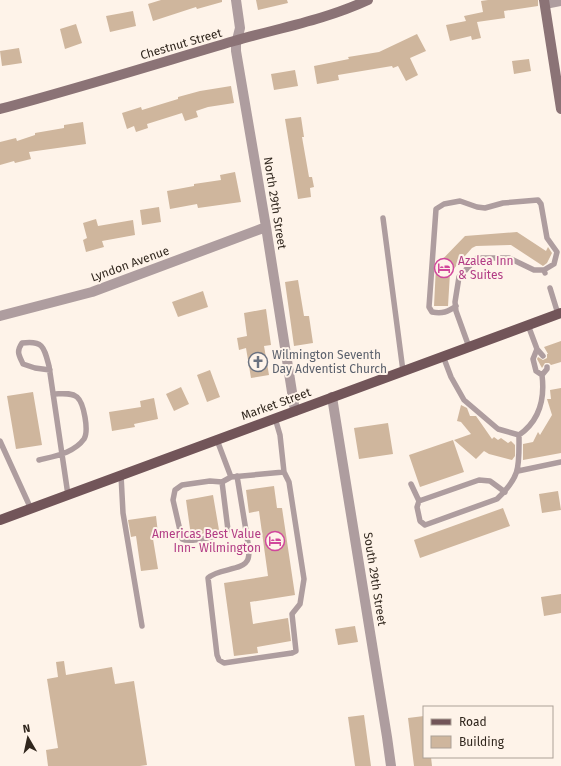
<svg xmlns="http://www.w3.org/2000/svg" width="561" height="766" font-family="'Fira Sans',sans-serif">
<rect width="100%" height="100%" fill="#fef3e9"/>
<path fill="#cfb69d" d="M161,0H222V2L197,9L196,7L153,21L148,4Z
M256,0H287L288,3L258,10Z
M488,0H538V6L504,11L505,18L477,22L481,38L472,40L471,36L450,41L446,25L466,21L464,16L483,12L481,1Z
M133,11L136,26L110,32L106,16Z
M76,24L82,43L65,49L60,29Z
M417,34L426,51L410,58L418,75L406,81L398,66L393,68L392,66L338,75L339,80L317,84L314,66L349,59L348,57L379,52Z
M19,48L22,63L2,66L0,51Z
M529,59L531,71L514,74L512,61Z
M295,70L298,86L274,90L271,74Z
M231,86L234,103L208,107L196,111L198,117L185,121L182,113L147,124L148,128L136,132L134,126L127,129L122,113L141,107L142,110L178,99V97L200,91Z
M301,117L304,137H302L309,177H312L314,187L310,188L311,197L298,199L285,119Z
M83,122L86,144L29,152L31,159L15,163L14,161L0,165V142L16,138L17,141L35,135V133L64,128V125Z
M235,172L241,202L198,208L197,204L170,209L167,191L194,186V184L221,180L220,175Z
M159,207L161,222L142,225L140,210Z
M96,219L98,226L133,220L135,235L102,241L104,247L86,252L83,240L87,238L83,223Z
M517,232L546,251L548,247L552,253L547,263L543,266L511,245L476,246L472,248L450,273L448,306H434L436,266L465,236Z
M298,280L304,316H309L313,343L294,346L285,282Z
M203,291L208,307L178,317L172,302Z
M266,309L271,345L264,346L269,375L251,378L246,348L239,350L237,338L247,336L244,313Z
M561,341V362L551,365L549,363H545L542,368L537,359L538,357L543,360L547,358V354H548L544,347Z
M210,370L220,397L207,402L197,375Z
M181,387L189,404L174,411L166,394Z
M561,388V453L523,460V444L533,442L538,432L540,435L552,415L547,399H551L550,390Z
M33,392L42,445L16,449L7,396Z
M154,398L158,419L134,424L135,427L112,431L109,412L141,407L140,401Z
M461,405L467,408L470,416H476L492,439L494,437L498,440L501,438L508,443L511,441L515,445V456L512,460L489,454L484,451L476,459L454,440L471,434L461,422L457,421Z
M388,423L393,454L359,459L354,428Z
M453,440L464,472L420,487L409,455Z
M274,486L277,508H282L295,595L250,602L253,624L288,618L291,641L257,647L258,653L234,656L224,583L268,576L259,511L249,513L246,490Z
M558,491L561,510L542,513L539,494Z
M213,495L219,530L191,536L186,500Z
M503,508L510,526L420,558L414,540Z
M156,516L158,533H152L158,569L141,571L136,536L131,537L128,520Z
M561,594V613L544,616L541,597Z
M355,626L358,642L338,645L335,629Z
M64,661L66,675L112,667L115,684L134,681L147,765L140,766H48L46,750L58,748L47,679L58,677L56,662Z
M364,715L371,766H355L348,717Z
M424,716V757H431L432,766H414L408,718Z"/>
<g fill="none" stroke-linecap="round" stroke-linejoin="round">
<path stroke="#ae9d9f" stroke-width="5.5" d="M383,218L403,371
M550,288L558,314
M456,306C448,312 442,314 432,312L429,307L436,209L444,204L460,201L477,207L485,208L503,203L538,200L541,204L547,238L557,252L554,264L544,270
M528,325L537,349L543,356
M469,347L456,311L455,302L459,277L477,258H509L534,270H544L545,273
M537,349L533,359L536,371L542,375
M443,356L451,377L464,400L498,429L519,435C539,421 545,399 542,375L547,369V367
M50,370L35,368L23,364C19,355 16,352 22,343C43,340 44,347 49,366L68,495
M275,418L280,435L284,472
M217,440L231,477
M0,441L31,509
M39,460C55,456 74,453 84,439C89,431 84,403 77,397C71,392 61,394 53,394
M518,471L561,462
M121,475L123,513L142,626
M222,482L228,530C222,536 190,543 182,539L173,500L175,490L182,485L210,481L222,482L231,477L284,472L289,482L304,579L300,604L292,614L296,651L292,653L224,663L219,660L217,655L208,578C218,568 244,571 248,559C249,556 249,552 249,549L237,476
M411,484L419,501
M505,492L490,481L479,480L419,501L417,507L420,521L425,525L497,499C521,476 519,467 519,435"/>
<path stroke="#ae9d9f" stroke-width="10" d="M236,0L240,28L236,44V51L266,227L295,411
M545,4L561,1
M0,316L92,292L266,227
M332,397L387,737L391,766"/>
<path stroke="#8b7376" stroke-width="10" d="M544,0L561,109
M0,109C79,88 156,64 234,41C279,28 325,20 368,0"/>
<path stroke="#725559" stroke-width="10" d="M0,520L561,313"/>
</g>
<defs>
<g id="hotel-ring" transform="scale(1)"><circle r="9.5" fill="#fef3e9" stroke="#d1479c" stroke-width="1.5"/><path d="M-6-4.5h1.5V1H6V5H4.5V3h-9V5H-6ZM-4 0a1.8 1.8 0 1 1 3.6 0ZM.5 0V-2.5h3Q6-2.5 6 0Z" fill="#d1479c"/></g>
<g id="church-ring" transform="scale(1)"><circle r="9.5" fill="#fef3e9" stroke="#6b7280" stroke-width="1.5"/><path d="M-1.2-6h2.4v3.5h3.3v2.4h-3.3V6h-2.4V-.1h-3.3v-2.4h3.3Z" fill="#6b7280"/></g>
</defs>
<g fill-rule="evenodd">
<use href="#hotel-ring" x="444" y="268"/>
<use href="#church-ring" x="258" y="362"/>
<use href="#hotel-ring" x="275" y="541"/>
</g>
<g text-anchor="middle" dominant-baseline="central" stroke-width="4" stroke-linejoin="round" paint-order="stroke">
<g font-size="12" fill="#30261d" stroke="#fef3e9">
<text transform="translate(181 44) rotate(-16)">Chestnut Street</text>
<text transform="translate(275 203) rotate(81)">North 29th Street</text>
<text transform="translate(130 264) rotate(-20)">Lyndon Avenue</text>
<text transform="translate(276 404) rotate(-20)">Market Street</text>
<text transform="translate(375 579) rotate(81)">South 29th Street</text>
</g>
<g font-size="12" fill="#b23c85" stroke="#fef3e9" text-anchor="start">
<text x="458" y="261">Azalea Inn<tspan x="458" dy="14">&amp; Suites</tspan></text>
<text x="261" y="534" text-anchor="end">Americas Best Value<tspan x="261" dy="14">Inn- Wilmington</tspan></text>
</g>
<g font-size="12" fill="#5b616d" stroke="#fef3e9" text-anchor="start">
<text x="272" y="355">Wilmington Seventh<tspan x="272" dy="14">Day Adventist Church</tspan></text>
</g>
</g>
<rect x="423" y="706" width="130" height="52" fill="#fef3e9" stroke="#aca197"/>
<rect x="431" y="719" width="20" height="6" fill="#725559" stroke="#aca197"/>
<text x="459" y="726" font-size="12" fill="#30261d">Road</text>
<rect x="431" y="736" width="20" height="12" fill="#cfb69d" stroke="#aca197"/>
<text x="459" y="746" font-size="12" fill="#30261d">Building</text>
<g transform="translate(28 738) rotate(351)" stroke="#fef3e9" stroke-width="3" paint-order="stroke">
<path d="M0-3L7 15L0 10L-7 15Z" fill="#30261d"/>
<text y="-6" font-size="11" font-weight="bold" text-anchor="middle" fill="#30261d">N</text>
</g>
</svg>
